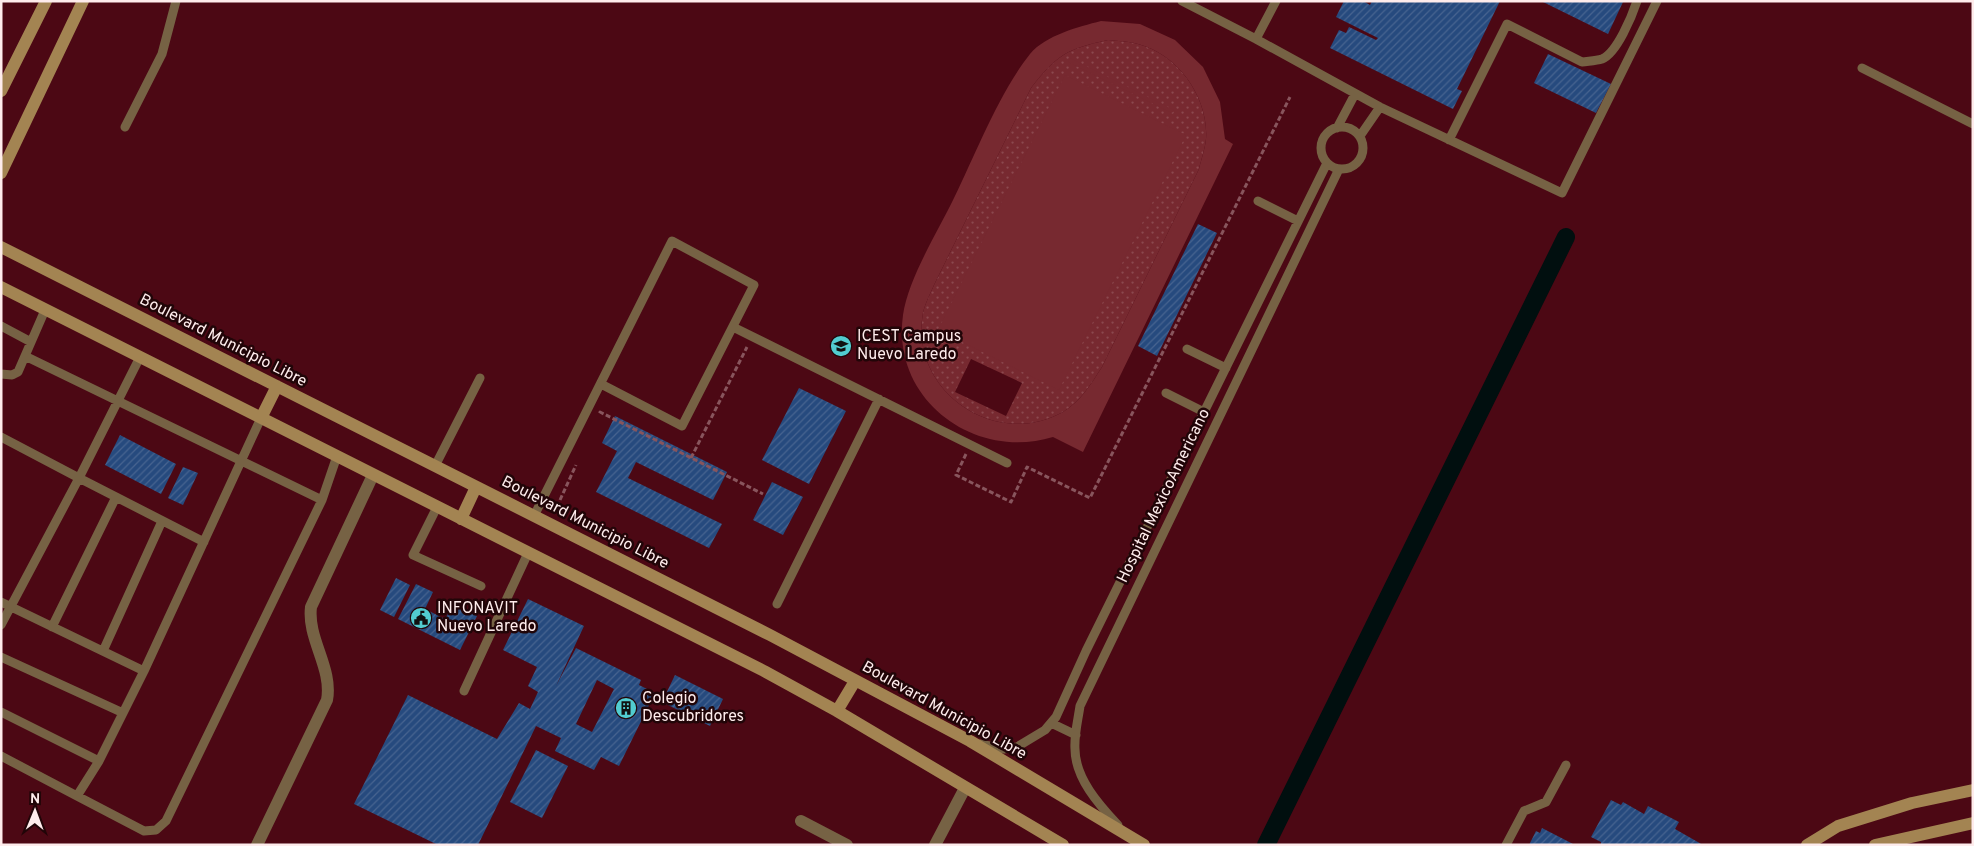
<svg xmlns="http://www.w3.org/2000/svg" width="1974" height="846" font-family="Overpass,sans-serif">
<defs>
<pattern id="green-dots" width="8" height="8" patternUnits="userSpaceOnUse" patternTransform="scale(1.25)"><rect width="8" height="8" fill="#772930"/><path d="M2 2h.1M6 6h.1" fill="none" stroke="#8b484e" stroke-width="1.8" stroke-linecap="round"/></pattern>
<pattern id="building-hatch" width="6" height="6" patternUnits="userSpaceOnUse" patternTransform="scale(1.25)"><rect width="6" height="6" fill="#264a7e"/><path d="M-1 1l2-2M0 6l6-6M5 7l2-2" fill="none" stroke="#476490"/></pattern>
</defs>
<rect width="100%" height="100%" fill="#4c0814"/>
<path fill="url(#green-dots)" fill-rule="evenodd" d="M1108,40C1117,41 1128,41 1138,44C1178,54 1209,98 1206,139C1205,149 1201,160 1199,169L1102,367C1091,384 1081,401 1063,412C995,450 909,391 923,313C925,304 930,294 934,285L1031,88C1057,55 1066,49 1108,40ZM971,359L1022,383L1006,416L955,392Z"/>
<path fill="#772930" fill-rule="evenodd" d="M1101,21L1140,24L1175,40L1203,67L1220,102L1225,139L1233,144L1083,452L1053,437C975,461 891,400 903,315C908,279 938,231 954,198C976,153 999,93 1030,54C1046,35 1078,27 1101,21ZM1108,40C1117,41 1128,41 1138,44C1178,54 1209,98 1206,139C1205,149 1201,160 1199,169L1102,367C1091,384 1081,401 1063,412C995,450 909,391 923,313C925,304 930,294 934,285L1031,88C1057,55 1066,49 1108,40Z
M1070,58L1174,110L1172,113L1068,62Z
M1065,75L1186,135L1059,390L938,330Z"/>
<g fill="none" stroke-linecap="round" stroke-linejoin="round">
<path stroke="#010f0f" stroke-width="18" d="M1266,845L1566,237"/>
</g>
<path fill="url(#building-hatch)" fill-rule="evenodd" d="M1344,1H1363L1370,5L1372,1H1500L1457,89L1462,91L1453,109L1330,48L1339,30L1346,33L1349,27L1376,40L1378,38L1336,17Z
M1541,1H1621L1623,2L1608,34Z
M1548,54L1611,84L1596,113L1534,83Z
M1198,224L1217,233L1157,356L1138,346Z
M799,388L846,411L809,484L762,460Z
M615,416L727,472L713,500L636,462L628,478L722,524L709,548L596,492L617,451L602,443Z
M120,435L176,464L161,494L105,465Z
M183,467L198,473L183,505L168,498Z
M772,482L803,497L783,535L753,520Z
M396,578L410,585L394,617L380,610Z
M416,584L433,592L425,609L445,619L453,605L477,616L460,650L398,619Z
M528,599L584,626L556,686L576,648L641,680L639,685L655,693L619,766L601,757L594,770L555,751L561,738L536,726L478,845H438L354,804L408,695L497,739L519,703L530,709L538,692L528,686L537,667L503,650ZM597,680L614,689L592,732L576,724Z
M675,675L723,699L710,726L662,702Z
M536,750L568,766L542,818L510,802Z
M1611,800L1621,805L1623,802L1644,814L1648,806L1679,822L1675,829L1703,845H1601V842L1591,837Z
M1542,828L1575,845H1529L1536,831L1540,833Z"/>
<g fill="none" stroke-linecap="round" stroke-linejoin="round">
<path stroke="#88555d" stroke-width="3" stroke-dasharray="5 2.5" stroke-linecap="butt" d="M600,413V412L763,494
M966,454L956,475L1011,502L1027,467L1090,498L1290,97
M691,458L747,347
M560,500L576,465"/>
<path stroke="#766244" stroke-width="9" d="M1182,1L1256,39
M1276,1L1256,39L1380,107L1562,193L1657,1
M1862,68L1973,124
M125,127L162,54L176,1
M1321 148a21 21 0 1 1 42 0a21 21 0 1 1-42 0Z
M1337,128L1355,94
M1360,136L1380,107
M1449,140L1507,24L1582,62C1589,61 1596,61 1602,59C1617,53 1632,16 1637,1
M1258,201L1298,221
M1,326L31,342
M733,327L1007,463
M1187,349L1226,368
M25,356L322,500
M1,374L12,375L18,372L45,310
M1166,393L1204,412
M1,437L79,478L140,357
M435,466L480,378
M437,507L413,555L481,586
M534,516L672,241L754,285L682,426L601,384
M1,602L144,671
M777,604L879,399
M1,625L79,478L204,542
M52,627L116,497
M103,651L162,521
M1,657L121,712
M464,691L528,553
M1,712L99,761
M1051,723L1076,735
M980,744L1004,749L1017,747L1045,730L1056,717L1086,651L1327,163
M1,756L77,796L99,761L144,671L261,418
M77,796L144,831L156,830L166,821L322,500L337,456
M1118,825C1099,805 1075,778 1075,749C1074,735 1078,720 1080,706L1339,169
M1506,845L1524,811L1546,802L1566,765"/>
<path stroke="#766244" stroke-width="12" d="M801,821L847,845
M257,845L327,700C333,668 307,639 311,607L373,475
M935,845L965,788"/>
<path stroke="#a38452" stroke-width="12" d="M1,91L46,1
M1,173L83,1
M1,247L770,635L970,741L1144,845
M1,287L764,671L837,711L1063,845
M261,418L277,386
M461,519L476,487
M837,711L855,681
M1807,845L1838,826L1912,803L1973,790
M1875,845L1973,823"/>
</g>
<defs>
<g id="university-disc" transform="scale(1.125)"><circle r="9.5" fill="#52ccd0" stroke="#210508"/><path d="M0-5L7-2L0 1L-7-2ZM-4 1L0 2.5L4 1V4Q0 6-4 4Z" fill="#111"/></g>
<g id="civic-disc" transform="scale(1.125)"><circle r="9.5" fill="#52ccd0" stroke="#210508"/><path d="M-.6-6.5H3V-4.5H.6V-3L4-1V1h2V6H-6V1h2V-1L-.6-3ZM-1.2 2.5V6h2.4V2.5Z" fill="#111"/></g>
<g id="building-disc" transform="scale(1.125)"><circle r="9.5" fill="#52ccd0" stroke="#210508"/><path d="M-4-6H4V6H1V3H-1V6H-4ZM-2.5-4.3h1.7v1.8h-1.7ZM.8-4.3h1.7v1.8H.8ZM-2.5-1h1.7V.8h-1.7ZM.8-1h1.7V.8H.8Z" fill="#111"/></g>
</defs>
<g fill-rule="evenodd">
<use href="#university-disc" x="841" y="346"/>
<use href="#civic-disc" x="421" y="618"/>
<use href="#building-disc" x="626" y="708"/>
</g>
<g text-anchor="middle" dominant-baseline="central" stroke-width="5" stroke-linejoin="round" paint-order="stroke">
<g font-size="16" fill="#feecec" stroke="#210508" text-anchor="start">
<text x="857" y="337">ICEST Campus<tspan x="857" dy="18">Nuevo Laredo</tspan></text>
<text x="437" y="609">INFONAVIT<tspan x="437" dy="18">Nuevo Laredo</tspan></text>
<text x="642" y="699">Colegio<tspan x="642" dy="18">Descubridores</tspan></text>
</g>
<g font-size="16" fill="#feecec" stroke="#210508">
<text transform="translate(223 341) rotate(27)">Boulevard Municipio Libre</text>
<text transform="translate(1164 496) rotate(-64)">Hospital MexicoAmericano</text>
<text transform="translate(585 523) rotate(27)">Boulevard Municipio Libre</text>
<text transform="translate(944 711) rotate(29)">Boulevard Municipio Libre</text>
</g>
</g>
<rect width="1974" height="846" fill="none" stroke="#feecec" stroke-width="5"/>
<g transform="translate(35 811) rotate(1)" stroke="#210508" stroke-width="4" paint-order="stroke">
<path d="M0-4L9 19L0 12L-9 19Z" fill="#feecec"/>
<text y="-8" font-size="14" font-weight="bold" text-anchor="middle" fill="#feecec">N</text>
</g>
</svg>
